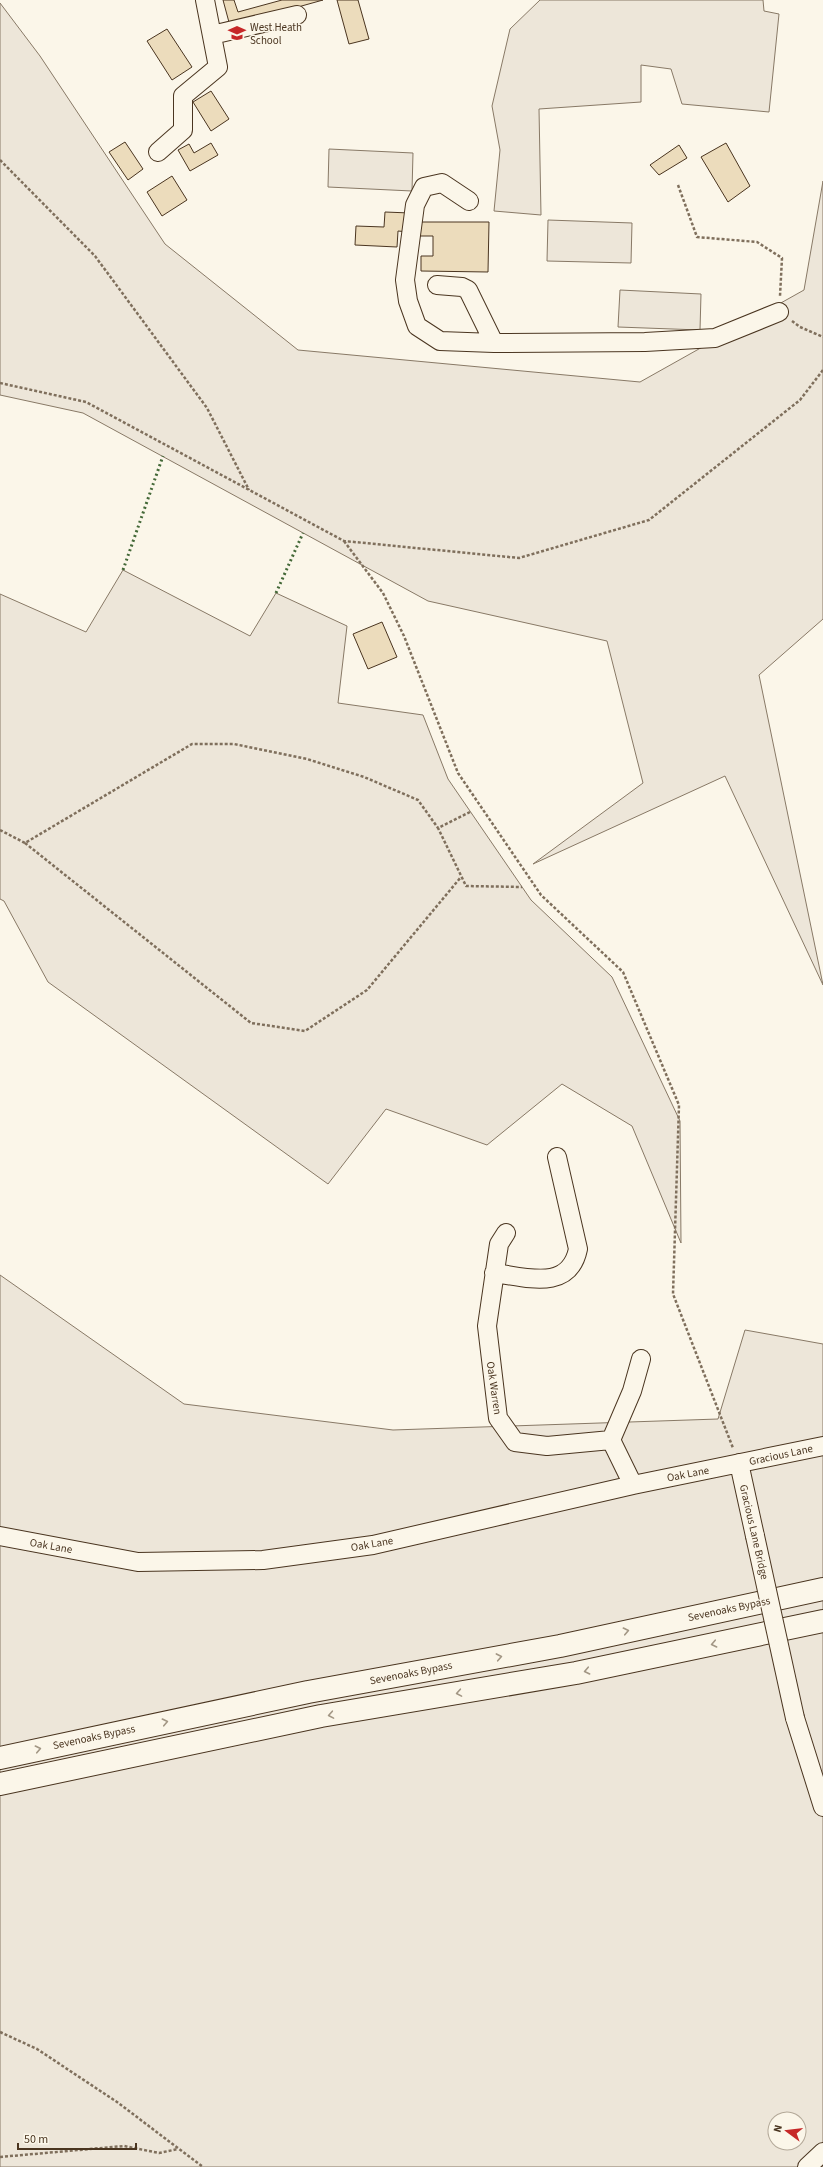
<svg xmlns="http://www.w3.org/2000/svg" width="823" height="2167" font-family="'Source Sans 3',sans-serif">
<rect width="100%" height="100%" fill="#fbf6e9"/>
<path fill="#ede6d9" stroke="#887966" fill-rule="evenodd" d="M540,0H763L764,11L779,14L769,112L682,104L671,69L641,65V102L539,109L541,215L494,211L500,150L492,106L510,29Z
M0,3L40,56L165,244L298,350L640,382L804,290L823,181V619L759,675L823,985L725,776L533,864L643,783L607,641L428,601L83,413L0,395Z
M329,149L413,153L412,191L328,187Z
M548,220L632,223L631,263L547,261Z
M620,290L701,294L700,330L618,327Z
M123,570L250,636L276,593L347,626L338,703L423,715L448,779L531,900L612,977L680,1121L681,1243L632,1126L562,1084L487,1145L386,1109L328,1184L48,982L4,901L0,899V594L86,632Z
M0,1275L184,1404L393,1430L718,1419L745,1330L823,1344V2167H0ZM775,2119H799V2143H775Z"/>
<path fill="#ecdcbc" stroke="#4a3520" d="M223,0H234L238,12L282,0H323L230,26Z
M337,0H358L369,39L349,44Z
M167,29L192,67L172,80L147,41Z
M211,91L229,119L211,131L193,102Z
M125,142L143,169L128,180L109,152Z
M211,143L218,155L190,171L178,150L189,144L194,153Z
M726,143L750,186L728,202L701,157Z
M679,145L687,158L659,175L650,165Z
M172,176L187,200L162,216L147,192Z
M385,212L410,213L409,232L398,231L397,247L355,245L356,226L384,227Z
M420,222H489L488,272L421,271V256H433V236H420Z
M382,622L397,657L368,669L353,634Z"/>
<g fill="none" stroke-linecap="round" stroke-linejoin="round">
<g stroke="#4a3520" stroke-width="20">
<path id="minor" d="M212,35L297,15
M158,152L183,130V96L218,67L205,0
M469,201L442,183L424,187L415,205L405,280L408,301L417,326L440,341L494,343L645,342L715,338L779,312
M437,285L462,287L468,290L494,343
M506,1233L499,1244L487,1326L498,1418L515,1442L547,1446L611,1440L633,1485
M494,1273C526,1277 569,1292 578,1249L557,1157
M611,1440L632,1391L641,1359
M739,1463L755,1536
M0,1536L138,1562L263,1560L373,1545L633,1485L823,1446
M795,1718L823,1807
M807,2167L823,2152"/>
</g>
<g stroke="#4a3520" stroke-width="24">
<path id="highway" d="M0,1758L308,1692L560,1646L823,1589
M0,1784L321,1716L576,1673L823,1621"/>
</g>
<path stroke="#7f6f5c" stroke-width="2.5" stroke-dasharray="3 2" stroke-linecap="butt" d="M0,160L95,256L207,408L249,490
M678,185L697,237L757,242L782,258L780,296
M792,321L800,327L823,337
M0,383L86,402L344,541L519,558L649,520L800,400L823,370
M344,541L383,593L404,636L458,773L541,895L623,972L679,1105L673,1294L733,1448
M470,812L438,828L466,886L522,887
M0,830L25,843L192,744H234L307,759L364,777L418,800L438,828
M25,843L251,1023L305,1031L367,990L461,877
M0,2032L37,2049L117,2102L203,2167
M0,2157L124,2146L159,2153L178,2149"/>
<use href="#minor" stroke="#fbf6e9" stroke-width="18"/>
<use href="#highway" stroke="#fbf6e9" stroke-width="22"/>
<g stroke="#4a3520" stroke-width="20" stroke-linecap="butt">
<path id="minor-bridge" d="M755,1536L795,1718"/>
</g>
<use href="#minor-bridge" stroke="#fbf6e9" stroke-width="18"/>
<path stroke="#436837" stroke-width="3" stroke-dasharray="2 3" stroke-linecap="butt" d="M123,570L163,456
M276,593L303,533"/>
</g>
<defs><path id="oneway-chevron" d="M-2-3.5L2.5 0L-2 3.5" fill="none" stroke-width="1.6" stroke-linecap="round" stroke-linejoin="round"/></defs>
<g stroke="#a29684">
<use href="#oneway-chevron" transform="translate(626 1631) rotate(-12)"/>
<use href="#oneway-chevron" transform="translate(714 1644) rotate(168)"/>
<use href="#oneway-chevron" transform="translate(499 1657) rotate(-11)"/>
<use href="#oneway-chevron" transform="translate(587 1671) rotate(168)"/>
<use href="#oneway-chevron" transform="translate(459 1693) rotate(170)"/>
<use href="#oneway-chevron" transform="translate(331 1715) rotate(170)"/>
<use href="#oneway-chevron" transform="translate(165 1722) rotate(-12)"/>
<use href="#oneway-chevron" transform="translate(38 1749) rotate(-12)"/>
</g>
<defs>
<g id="school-bare" transform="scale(1.38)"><path d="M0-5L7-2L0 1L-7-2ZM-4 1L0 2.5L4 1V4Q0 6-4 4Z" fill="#c62828" stroke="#fbf6e9" stroke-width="2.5" paint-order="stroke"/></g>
</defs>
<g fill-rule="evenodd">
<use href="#school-bare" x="237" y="33"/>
</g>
<g text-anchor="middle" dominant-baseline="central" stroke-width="3" stroke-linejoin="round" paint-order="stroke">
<g font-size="11" fill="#4a3520" stroke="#fbf6e9" text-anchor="start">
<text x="250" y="27">West Heath<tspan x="250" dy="13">School</tspan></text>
</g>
<g font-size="11" fill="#4a3520" stroke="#fbf6e9">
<text transform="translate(494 1388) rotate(82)">Oak Warren</text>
<text transform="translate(781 1455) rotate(-12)">Gracious Lane</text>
<text transform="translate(688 1474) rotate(-11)">Oak Lane</text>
<text transform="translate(754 1532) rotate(77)">Gracious Lane Bridge</text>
<text transform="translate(372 1544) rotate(-10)">Oak Lane</text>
<text transform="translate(51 1546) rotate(10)">Oak Lane</text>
<text transform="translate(729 1609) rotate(-12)">Sevenoaks Bypass</text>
<text transform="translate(411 1673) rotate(-11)">Sevenoaks Bypass</text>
<text transform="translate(94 1737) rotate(-12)">Sevenoaks Bypass</text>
</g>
</g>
<g transform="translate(787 2131) rotate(285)"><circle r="19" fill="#fbf6e9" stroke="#b4a999"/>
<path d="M0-3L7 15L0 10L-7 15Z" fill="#c62828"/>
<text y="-6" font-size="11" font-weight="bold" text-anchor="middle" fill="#4a3520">N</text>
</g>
<path d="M18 2143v6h118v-6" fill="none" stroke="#4a3520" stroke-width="2"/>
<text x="24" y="2143" font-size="12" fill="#4a3520" stroke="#fbf6e9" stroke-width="3" paint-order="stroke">50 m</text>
</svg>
